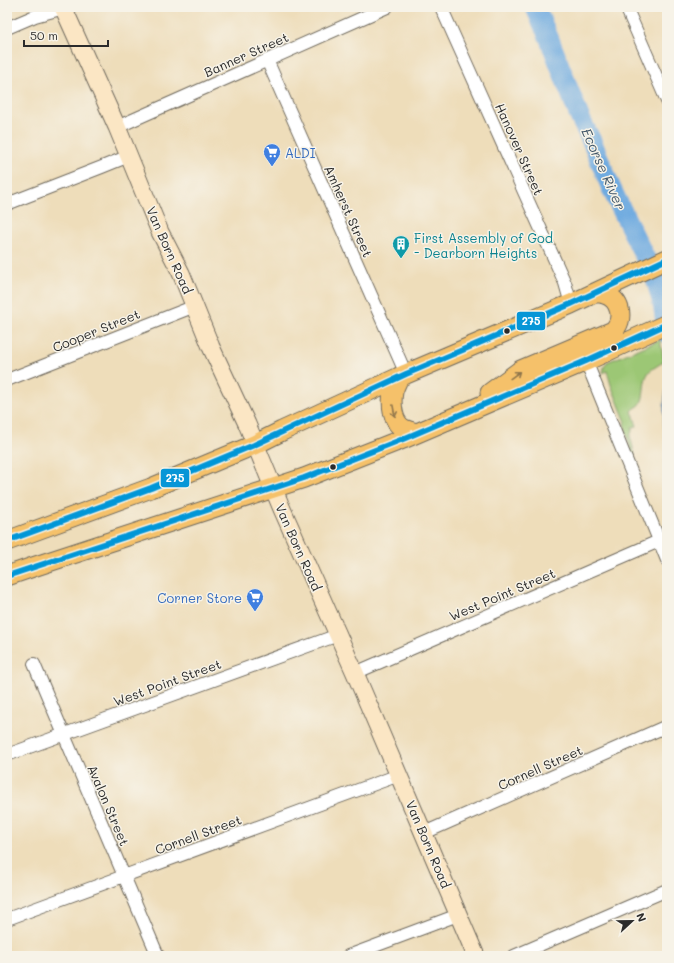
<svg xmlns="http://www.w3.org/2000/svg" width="674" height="963" font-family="Mali,sans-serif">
<defs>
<pattern id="water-rules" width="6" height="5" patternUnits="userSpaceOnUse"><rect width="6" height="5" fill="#6fabe0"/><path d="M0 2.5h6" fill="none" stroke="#5b8bb6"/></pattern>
</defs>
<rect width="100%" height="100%" fill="#f7f3e8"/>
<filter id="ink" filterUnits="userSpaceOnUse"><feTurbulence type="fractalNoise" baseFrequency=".025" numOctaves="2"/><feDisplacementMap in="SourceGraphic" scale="8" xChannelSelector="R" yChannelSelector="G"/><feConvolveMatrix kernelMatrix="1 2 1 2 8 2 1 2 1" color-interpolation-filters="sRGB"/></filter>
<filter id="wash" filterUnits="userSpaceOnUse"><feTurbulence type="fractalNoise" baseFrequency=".012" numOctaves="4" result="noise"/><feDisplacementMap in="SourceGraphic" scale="16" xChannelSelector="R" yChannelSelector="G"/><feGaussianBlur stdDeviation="0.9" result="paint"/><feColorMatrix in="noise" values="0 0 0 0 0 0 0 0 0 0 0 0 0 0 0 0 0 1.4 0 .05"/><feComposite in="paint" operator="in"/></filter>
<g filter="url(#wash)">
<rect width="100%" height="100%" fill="#eeddba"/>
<path fill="#9cc775" stroke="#647950" d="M660,340L664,361C661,364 651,369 649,372C642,381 646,393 641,403C639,407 635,407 632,411L637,426L632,427V431L630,436L635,455H632L624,424L626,422L611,385L607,371L603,373L604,367L607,362Z"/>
<path fill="url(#water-rules)" stroke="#4d6b86" d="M665,278L667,289V306L660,309L653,282Z
M667,384V444C662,424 663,405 667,384Z"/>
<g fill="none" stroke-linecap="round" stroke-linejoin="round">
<path stroke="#6fabe0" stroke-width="20" d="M535,7L549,38L580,118L593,144L612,190L656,280L663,306L667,333"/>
</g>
</g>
<g filter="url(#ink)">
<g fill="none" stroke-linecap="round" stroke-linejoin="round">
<g stroke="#6f695d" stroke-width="14">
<path id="minor" d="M441,7L565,283L571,304
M626,7L667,101
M7,28L35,16L64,8
M267,60L406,374
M117,127L387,7
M7,204L102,167L129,156
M586,361L667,560
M7,380L195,306
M34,664L158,956
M355,673L659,541
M7,755L338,635
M424,833L667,726
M7,919L399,775
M348,956L458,915
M514,956L667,890"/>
</g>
<g stroke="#6f695d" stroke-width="19">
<path id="secondary" d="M63,7L117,127L160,232L181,273L211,347L247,424L282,509L355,673L476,956"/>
</g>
<g stroke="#6f695d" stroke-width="21">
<path id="primary" d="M399,377C397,382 394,387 393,392C391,403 392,423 404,429C408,431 413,432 417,433
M490,393L521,370L613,331C625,320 621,299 604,294C602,293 598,293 595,293
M7,541L151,488L254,445L282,431L406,374L571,304L667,259
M7,576L33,567L304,478L403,439L586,361L667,324"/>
</g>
<use href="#minor" stroke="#fff" stroke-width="12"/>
<use href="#secondary" stroke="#fbe6c4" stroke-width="17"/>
<use href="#primary" stroke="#f5c16b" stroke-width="19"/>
<g stroke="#f7f3e8" stroke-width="9">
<path id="bus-1" d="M7,541L151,488L254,445L406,374L571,304L667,259
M7,576L304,478L403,439L586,361L667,324"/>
</g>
<use href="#bus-1" stroke="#0696d7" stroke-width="6"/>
</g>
<defs><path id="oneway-shaft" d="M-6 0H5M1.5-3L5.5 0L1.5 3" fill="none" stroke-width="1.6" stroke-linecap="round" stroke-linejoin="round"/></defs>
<g stroke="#90764b">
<use href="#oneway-shaft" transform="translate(515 375) rotate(-36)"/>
<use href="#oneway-shaft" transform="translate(394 411) rotate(79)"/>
</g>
</g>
<defs>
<g id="supermarket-pin" transform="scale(0.9)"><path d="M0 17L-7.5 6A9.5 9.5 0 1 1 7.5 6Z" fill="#3f7fe0" stroke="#f7f3e8"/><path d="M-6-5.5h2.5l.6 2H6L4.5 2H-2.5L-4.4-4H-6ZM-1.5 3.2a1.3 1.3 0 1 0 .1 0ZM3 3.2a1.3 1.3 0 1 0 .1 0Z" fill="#fff"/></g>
<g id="building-pin" transform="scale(0.9)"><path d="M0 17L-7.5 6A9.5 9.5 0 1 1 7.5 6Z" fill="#0f9aa8" stroke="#f7f3e8"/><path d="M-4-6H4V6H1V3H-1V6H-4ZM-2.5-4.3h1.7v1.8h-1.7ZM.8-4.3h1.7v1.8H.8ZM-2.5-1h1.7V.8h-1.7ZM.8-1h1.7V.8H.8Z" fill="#fff"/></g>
</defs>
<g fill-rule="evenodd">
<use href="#supermarket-pin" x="272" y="152"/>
<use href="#building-pin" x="401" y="244"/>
<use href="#supermarket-pin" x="255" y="597"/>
</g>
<g fill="#2b2b2b" stroke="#f7f3e8" stroke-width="1.5">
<circle cx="507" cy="331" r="3.5"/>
<circle cx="614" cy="348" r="3.5"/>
<circle cx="333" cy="467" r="3.5"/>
</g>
<g text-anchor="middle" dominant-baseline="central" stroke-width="3" stroke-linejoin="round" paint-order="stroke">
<g font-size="13" fill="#2b2b2b" stroke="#f7f3e8">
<text transform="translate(246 54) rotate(-24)">Banner Street</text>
<text transform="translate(520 149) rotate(66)">Hanover Street</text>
<text transform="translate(349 211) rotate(66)">Amherst Street</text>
<text transform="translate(170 250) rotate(66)">Van Born Road</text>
<text transform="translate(96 330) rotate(-22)">Cooper Street</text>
<text transform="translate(299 547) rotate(66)">Van Born Road</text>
<text transform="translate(502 594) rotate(-23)">West Point Street</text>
<text transform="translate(167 682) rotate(-20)">West Point Street</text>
<text transform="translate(540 767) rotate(-24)">Cornell Street</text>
<text transform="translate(109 805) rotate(67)">Avalon Street</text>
<text transform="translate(198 834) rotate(-20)">Cornell Street</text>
<text transform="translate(429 844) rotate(67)">Van Born Road</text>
</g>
<g font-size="13" fill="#366cbe" stroke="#f7f3e8" text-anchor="start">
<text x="285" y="152">ALDI</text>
<text x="242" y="597" text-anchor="end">Corner Store</text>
</g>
<g font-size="13" fill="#0d838f" stroke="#f7f3e8" text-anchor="start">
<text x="414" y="237">First Assembly of God<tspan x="414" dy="15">- Dearborn Heights</tspan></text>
</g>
<g font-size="14" font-style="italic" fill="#43586a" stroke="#f7f3e8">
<text transform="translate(604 169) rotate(66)">Ecorse River</text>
</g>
</g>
<g stroke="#f7f3e8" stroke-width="1.5">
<rect x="516" y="311" width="30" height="20" rx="4" fill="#0696d7"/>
<rect x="160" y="468" width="30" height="20" rx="4" fill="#0696d7"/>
</g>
<g font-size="11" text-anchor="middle" font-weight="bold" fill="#fff">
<text x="531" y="325">275</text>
<text x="175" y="482">275</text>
</g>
<rect width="674" height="963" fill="none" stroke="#f7f3e8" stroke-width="24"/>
<g transform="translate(632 921) rotate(68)" stroke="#f7f3e8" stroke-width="3" paint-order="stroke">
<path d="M0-3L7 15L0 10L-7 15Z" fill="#2b2b2b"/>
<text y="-6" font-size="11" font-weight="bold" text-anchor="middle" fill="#2b2b2b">N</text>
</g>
<path d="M24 40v6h84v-6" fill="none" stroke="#2b2b2b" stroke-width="2"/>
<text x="30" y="40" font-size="12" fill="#2b2b2b" stroke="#f7f3e8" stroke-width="3" paint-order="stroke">50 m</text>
</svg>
